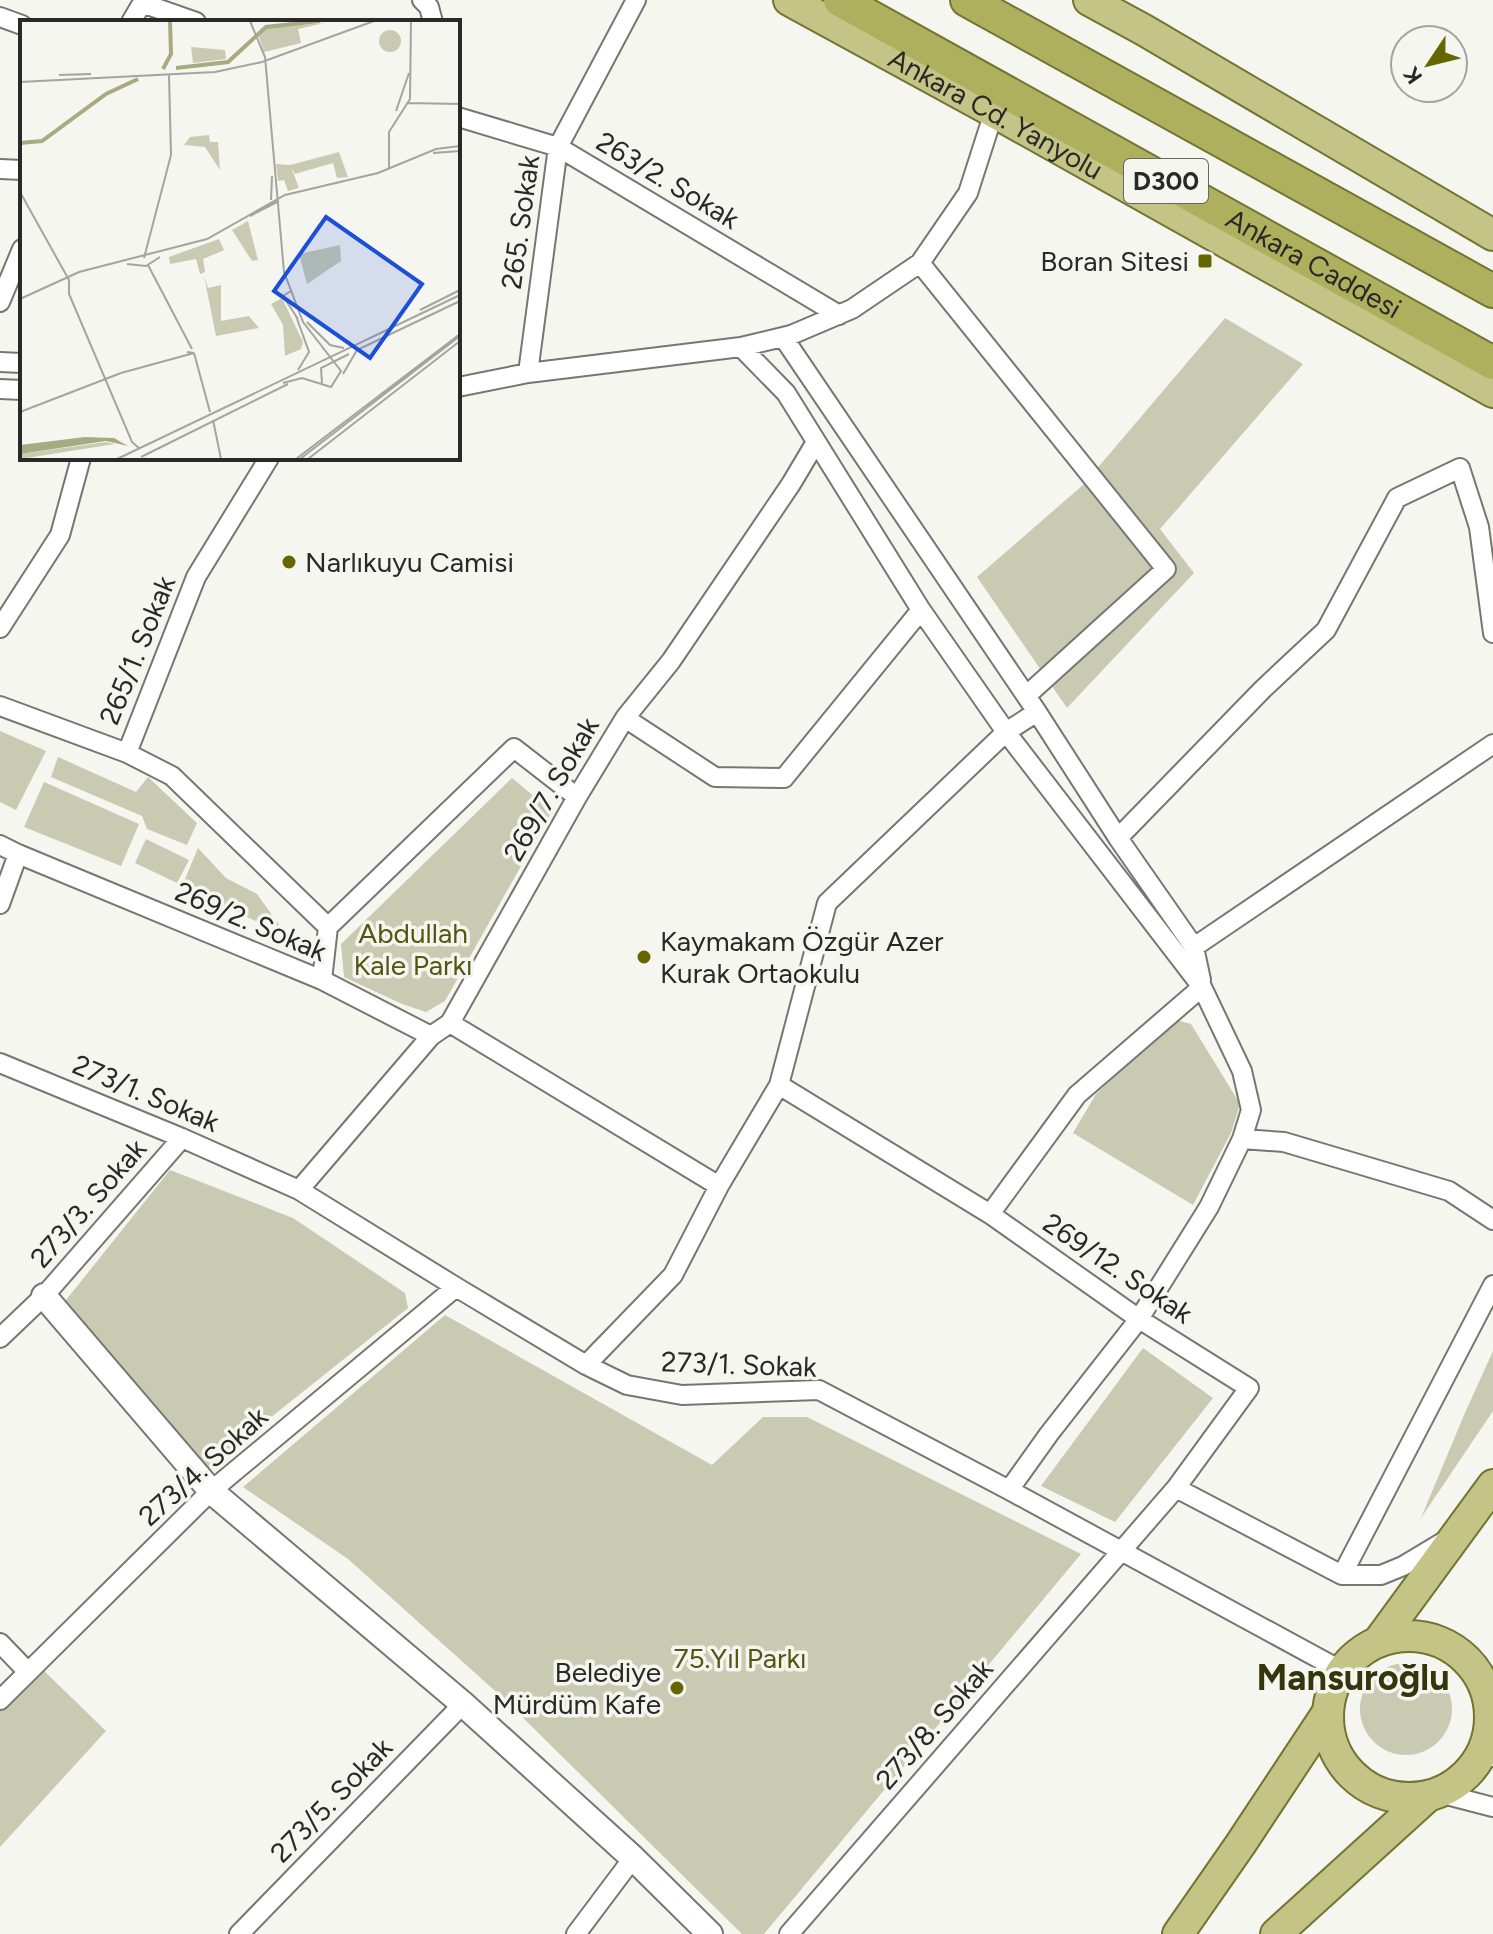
<svg xmlns="http://www.w3.org/2000/svg" width="1493" height="1934" font-family="Figtree,sans-serif">
<rect width="100%" height="100%" fill="#f6f6f0"/>
<path fill="#c8cab1" d="M1225,318L1303,364L1160,529L1194,573L1067,708L977,577L1083,485Z
M0,731L46,751L16,810L0,802Z
M58,757L136,792L148,777L197,823L187,845L147,829L142,816L51,777Z
M512,778L552,811L445,1001L426,1012L402,1004L344,977L341,944Z
M44,782L139,824L121,866L24,827Z
M146,839L189,860L177,883L135,863Z
M198,848L226,878L257,894L287,936L182,886Z
M1176,1020L1191,1024L1240,1104L1231,1133L1193,1205L1073,1133L1096,1094Z
M170,1170L293,1218L405,1293L408,1308L206,1469L62,1305Z
M445,1315L712,1465L763,1417H807L1081,1554L764,1934H742L503,1698L348,1559L243,1487Z
M1143,1348L1213,1398L1115,1522L1041,1486Z
M1493,1351V1411L1421,1518L1464,1415Z
M1360 1709a46 46 0 1 1 92 0a46 46 0 1 1-92 0Z
M38,1665L106,1731L0,1847V1702Z"/>
<g fill="none" stroke-linecap="round" stroke-linejoin="round">
<g stroke="#777771" stroke-width="22">
<path id="minor" d="M422,0L429,7L433,22
M142,3L196,22
M0,17L22,25
M131,22L144,0
M458,117L558,147L839,315
M0,169L22,170
M920,263L1166,569L1026,696
M0,302L22,249
M783,337L1037,712L1118,838L1194,947L1201,980
M741,347L786,393L921,610L1006,732L1202,987L1242,1071L1251,1110L1242,1139L1209,1207L1139,1319L1049,1434L1009,1490
M0,362L22,363
M528,373L558,147L636,0
M458,387L528,373L741,347L791,335L852,309L920,263L968,193L994,112
M0,389L22,390
M269,458L196,577L127,753L172,776L328,927L322,980
M0,628L60,535L81,458
M0,706L127,753
M625,718L671,661L791,484L816,442
M1118,838L1263,689L1326,630L1397,498L1460,468L1479,527L1493,633
M0,845L18,854L322,980L431,1036L450,1023L719,1186
M0,904L18,854
M328,927L514,748L577,797
M1194,947L1493,744
M450,1023L577,797L625,718L715,777L784,778L921,610
M0,1063L182,1138L299,1190L456,1287L586,1365L627,1385L682,1395L819,1390L1009,1490L1342,1671
M779,1085L990,1214L1139,1319L1249,1388L1176,1488L789,1934
M1242,1139L1284,1142L1449,1191L1493,1220
M299,1190L431,1036
M990,1214L1077,1095L1202,987
M0,1338L44,1296L182,1138
M586,1365L673,1275L719,1186L779,1085L827,903L1006,732L1037,712
M1176,1488L1342,1575H1381L1403,1566L1443,1542
M1342,1575L1493,1285
M0,1643L28,1672
M0,1700L211,1491L456,1287
M1486,1749L1493,1757
M1439,1793L1493,1807
M239,1934L463,1704
M576,1934L633,1858"/>
</g>
<g stroke="#777771" stroke-width="28">
<path id="tertiary" d="M44,1296L211,1491L463,1704L633,1858L710,1934"/>
</g>
<g stroke="#737431" stroke-width="34">
<g id="primary">
<path id="s1" d="M789,0L994,112L1493,392"/>
<path d="M1089,0L1144,30L1493,235"/>
<circle cx="1409" cy="1717" r="81"/>
<path d="M1378,1642L1493,1485"/>
<path d="M1178,1934L1240,1845L1328,1712"/>
<path d="M1276,1934L1427,1797"/>
</g>
</g>
<g stroke="#737431" stroke-width="36">
<g id="trunk">
<path id="s2" d="M840,0L1493,363"/>
<path d="M967,0L1493,291"/>
</g>
</g>
<use href="#minor" stroke="#fff" stroke-width="18"/>
<use href="#tertiary" stroke="#fff" stroke-width="24"/>
<use href="#primary" stroke="#c3c486" stroke-width="30"/>
<use href="#trunk" stroke="#afb05e" stroke-width="32"/>
</g>
<g fill="#660" stroke="#f6f6f0" stroke-width="3">
<rect x="1197" y="253" width="16" height="16" rx="4"/>
<circle cx="289" cy="562" r="8"/>
<circle cx="644" cy="957" r="8"/>
<circle cx="677" cy="1688" r="8"/>
</g>
<g text-anchor="middle" dominant-baseline="central" stroke-width="7" stroke-linejoin="round" paint-order="stroke">
<rect fill="#f6f6f0" stroke="#666663" stroke-width="2" x="1124" y="159" width="84" height="44" rx="6"/>
<g font-size="26" font-weight="bold" fill="#292927">
<text x="1166" y="181">D300</text>
</g>
<g font-size="28" fill="#292927" stroke="#f6f6f0">
<text stroke="none"><textPath href="#s1" startOffset="236">Ankara Cd. Yanyolu</textPath></text>
<text transform="translate(668 180) rotate(31)">263/2. Sokak</text>
<text transform="translate(520 222) rotate(-82)">265. Sokak</text>
<text stroke="none"><textPath href="#s2" startOffset="542">Ankara Caddesi</textPath></text>
<text transform="translate(137 650) rotate(-68)">265/1. Sokak</text>
<text transform="translate(551 789) rotate(-60)">269/7. Sokak</text>
<text transform="translate(251 921) rotate(23)">269/2. Sokak</text>
<text transform="translate(146 1093) rotate(23)">273/1. Sokak</text>
<text transform="translate(88 1203) rotate(-49)">273/3. Sokak</text>
<text transform="translate(1118 1268) rotate(34)">269/12. Sokak</text>
<text transform="translate(739 1364) rotate(2)">273/1. Sokak</text>
<text transform="translate(203 1466) rotate(-42)">273/4. Sokak</text>
<text transform="translate(934 1724) rotate(-49)">273/8. Sokak</text>
<text transform="translate(331 1800) rotate(-46)">273/5. Sokak</text>
</g>
<g font-size="28" fill="#292927" stroke="#f6f6f0" text-anchor="end">
<text x="1189" y="261">Boran Sitesi</text>
<text x="305" y="562" text-anchor="start">Narlıkuyu Camisi</text>
<text x="660" y="941" text-anchor="start">Kaymakam Özgür Azer<tspan x="660" dy="32">Kurak Ortaokulu</tspan></text>
<text x="661" y="1672">Belediye<tspan x="661" dy="32">Mürdüm Kafe</tspan></text>
</g>
<g font-size="28" fill="#551" stroke="#f6f6f0">
<text x="413" y="933">Abdullah<tspan x="413" dy="32">Kale Parkı</tspan></text>
<text x="740" y="1658">75.Yıl Parkı</text>
</g>
<g font-size="36" font-weight="bold" fill="#34350b" stroke="#f6f6f0">
<text x="1353" y="1677">Mansuroğlu</text>
</g>
</g>
<g transform="translate(20 20)">
<rect width="440" height="440" fill="#f6f6f0"/>
<path d="M305,3L278,9L281,23L244,32L238,14L246,8ZM359 21a11 11 0 1 1 22 0a11 11 0 1 1-22 0ZM171,27L205,30L206,39L173,43ZM189,115L190,122H198L200,150L185,127L164,125L170,117ZM319,132L328,157L317,158L313,143L275,154L271,147L279,168L268,171L264,160L258,161L256,144L270,145ZM228,201L238,240L232,241L212,210ZM199,219L204,230L183,239L185,252L180,254L176,239L150,244L149,237ZM320,225L321,241L287,264L279,234ZM184,256L188,268L201,265V301L229,296L239,308L196,316ZM262,278L283,322L281,329L265,336L263,305L251,284ZM86,422L95,424L0,439V434Z" fill="#c8cab1"/>
<path d="M65,417L94,418L108,426L86,421L0,434V425Z" fill="#a8aa81"/>
<path fill="none" stroke="#a8aa81" stroke-width="4" d="M156,48L208,42L246,7L300,1M143,49L151,34L150,1M0,123L22,121L86,74L118,59"/>
<path fill="none" stroke="#a4a4a0" stroke-width="2" d="M230,1L245,37L264,252L283,302L321,351L311,367L282,358L263,363M39,55L71,54M0,62L195,52L242,42L354,1M387,83L440,84M376,91L389,53M413,133L440,131M369,149V112L390,79L391,1M0,172L49,260V274L112,422L120,429M251,180L252,156M230,196L259,181M124,238L151,135L149,55M107,244L126,246L140,237M128,245L172,329M271,271L263,276L278,299M0,279L59,252L187,219L265,175L358,153L416,129L440,126M400,290L440,270M276,296L289,332L278,350M287,302L310,325L324,328M174,333L190,392M323,354L337,330L440,281M302,363L301,348L329,334M0,392L101,353L174,333L167,332M193,400L201,439M121,437L268,364M97,439L440,275M276,439L440,314M280,439L440,316M288,439L440,321"/>
<path fill="#1d4ed8" fill-opacity="0.15" stroke="#1d4ed8" stroke-width="4" d="M306,197L402,264L350,338L254,271Z"/>
<rect width="440" height="440" fill="none" stroke="#292927" stroke-width="4"/>
</g>
<g transform="translate(1429 64) rotate(235)"><circle r="38" fill="#f6f6f0" stroke="#a4a4a0" stroke-width="2"/>
<path d="M0-6L14 30L0 20L-14 30Z" fill="#666600"/>
<text y="-12" font-size="22" font-weight="bold" text-anchor="middle" fill="#292927">K</text>
</g>
</svg>
